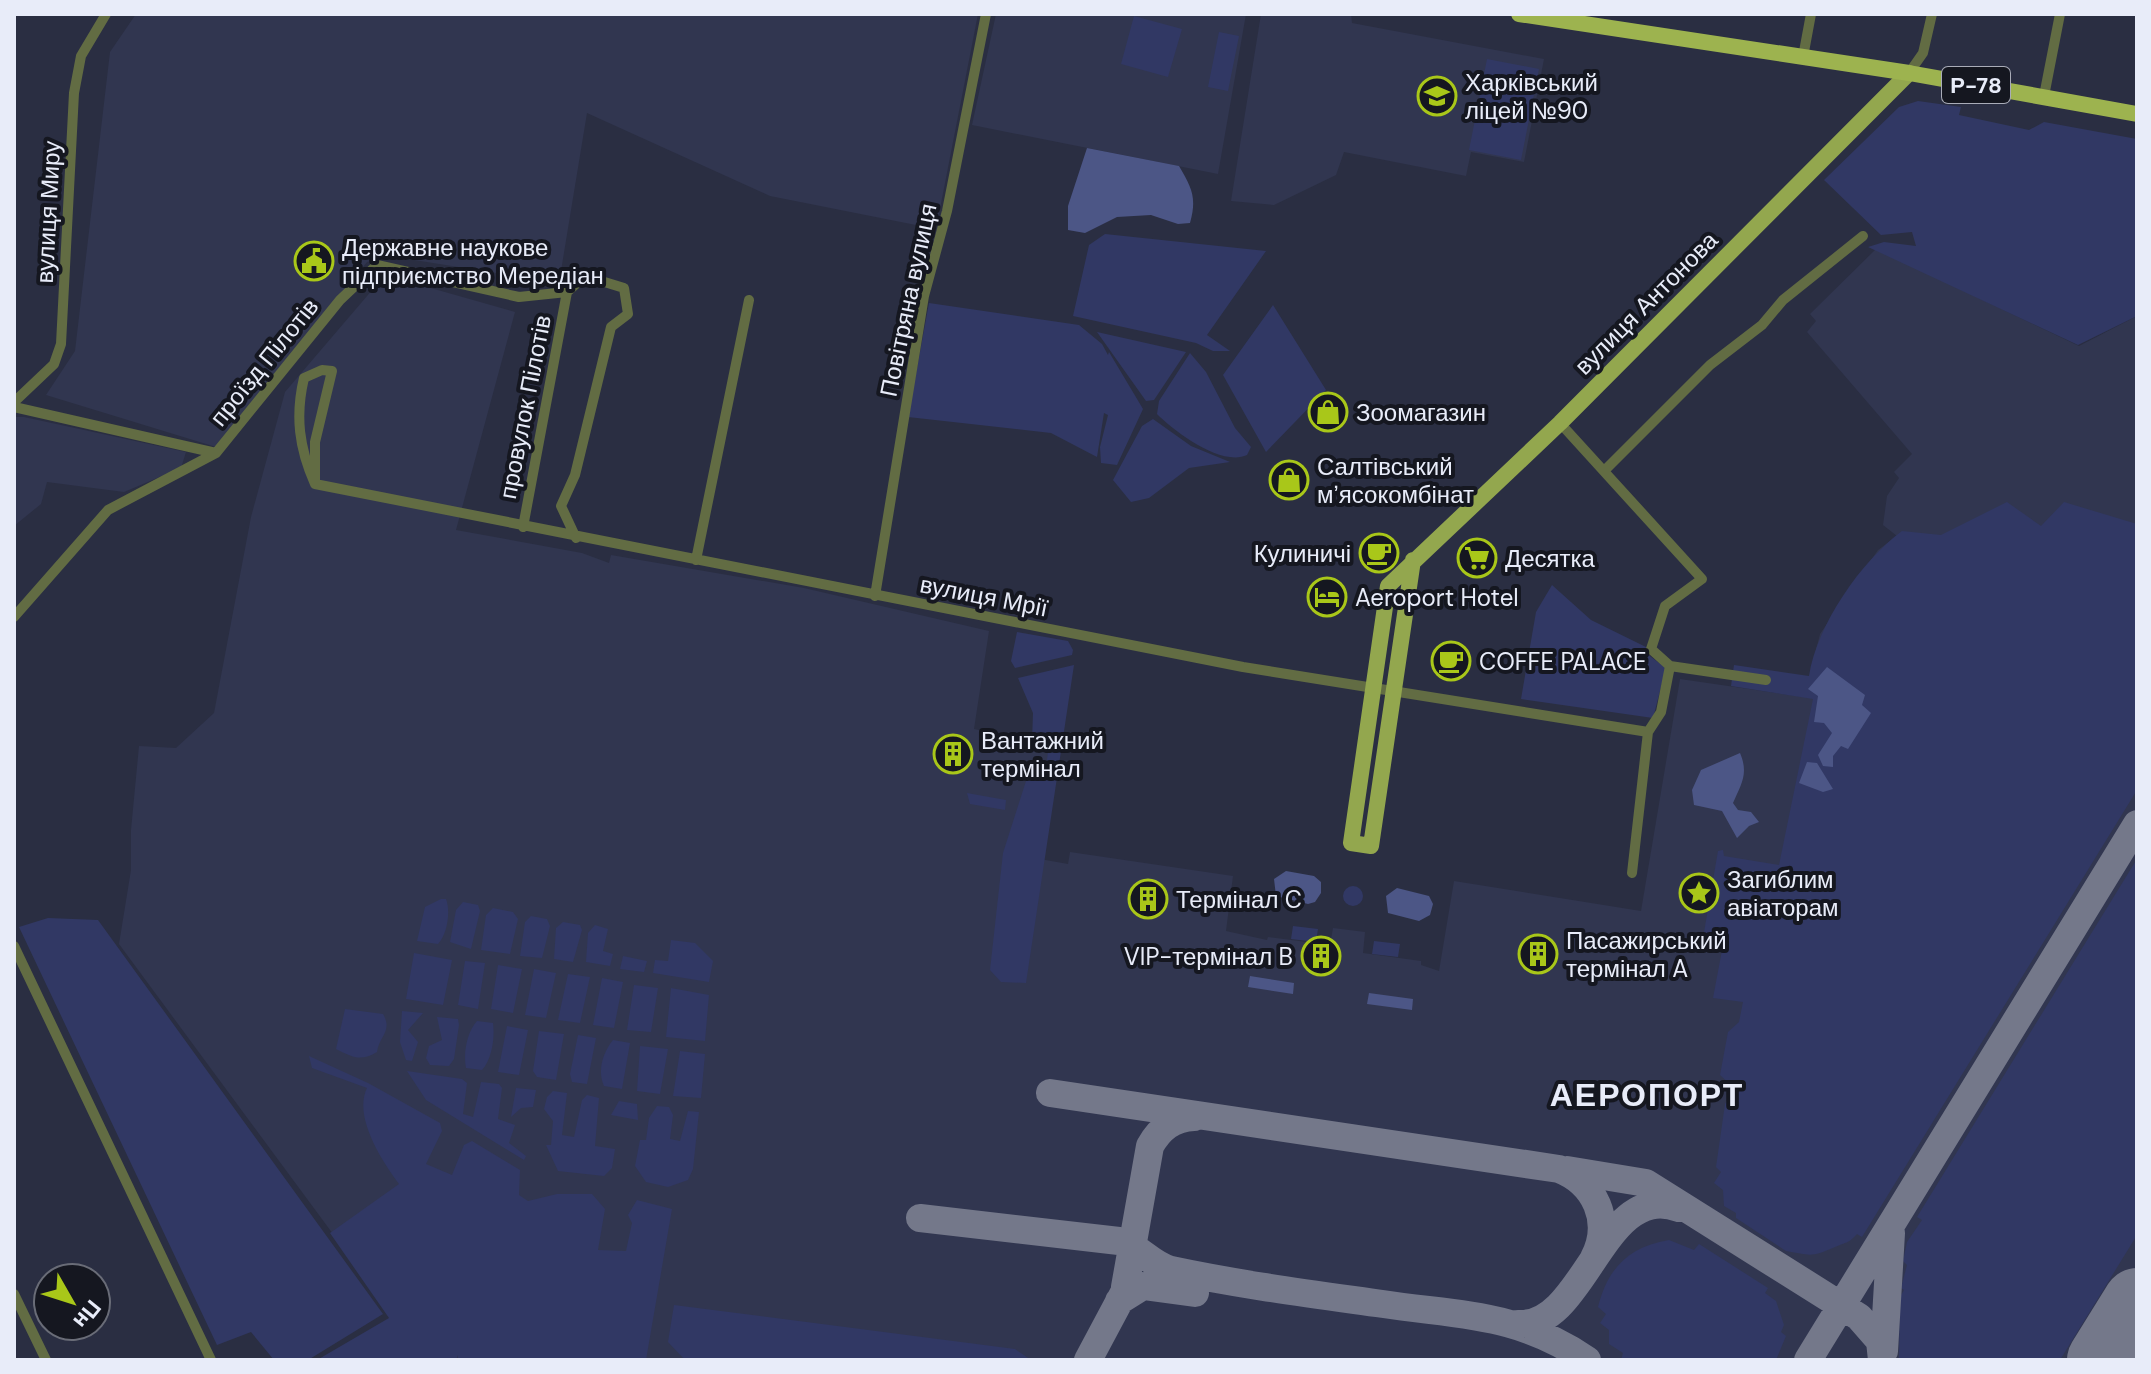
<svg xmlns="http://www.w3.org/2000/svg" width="2151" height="1374" font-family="'DM Sans',sans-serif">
<rect width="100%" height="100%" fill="#2a2e42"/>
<path fill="#313650" d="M136,14H978L936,229L770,196L587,113L559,283L389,256L367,262L216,447L46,395L75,351L110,52Z
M996,14H1246L1218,174L972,125Z
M1261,14H1351L1352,23L1544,59L1524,162L1471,152L1466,176L1344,152L1336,175L1274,205L1231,201Z
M1876,249L2079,346L2137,316V1360H426L119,944L131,870V830L139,746L176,748L214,713L251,517L285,392L385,275L515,312L456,530L582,553L609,563L611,555L804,588L989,631L974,729L1056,747L1040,859L1068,864L1070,852L1233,876L1226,931L1267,940L1268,937L1330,945L1333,928L1365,932L1363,953L1421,961V965L1439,971L1454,881L1641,911L1680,679L1804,697L1820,634L1878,550L1897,536L1883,525L1887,496L1899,478L1894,472L1912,454L1807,332L1816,321L1810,314Z
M14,417H24L186,452L181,468L124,492L47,482L41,504L14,526Z"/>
<path fill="#313864" d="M1134,16L1182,29L1168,77L1121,64Z
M1219,32L1239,36L1228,91L1208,87Z
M1487,59L1539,69L1521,160L1469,150Z
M1918,101L1961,107L1959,115L2029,130L2044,122L2137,139V316L2078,345L1868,247L1884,242L1916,246L1912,232L1881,235L1824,180L1899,107Z
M1105,234L1266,251L1207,335L1230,351H1213L1196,343L1073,316L1089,245Z
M929,303L1079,325L1102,344L1108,355L1109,352L1143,409L1117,465L1101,463L1100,447L1108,415L1104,413L1097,457L1051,433L908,417Z
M1273,305L1326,390L1266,452L1223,375Z
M1097,332L1186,352L1154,400L1146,401Z
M1190,353L1206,372L1235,428L1251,447L1247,455C1221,467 1174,431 1157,414L1159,401Z
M1153,419L1191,446L1230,462L1189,468L1149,498L1131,502L1113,480L1142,426Z
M2007,502L2041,526L2064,502L2137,524V790L1862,1237L1857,1234C1848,1244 1846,1242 1835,1247C1810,1258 1811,1255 1786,1251L1736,1218V1213L1724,1206L1723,1190L1714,1183L1721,1172L1716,1167L1725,1104L1734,1088L1720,1075L1728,1032L1739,1022L1743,1002L1713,998L1723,945L1703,938L1718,851L1723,850L1724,856L1779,865L1813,699L1731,686L1734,665L1809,676C1817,625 1861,561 1902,531L1941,535Z
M1552,585L1591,620L1648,648L1647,654L1666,668L1653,718L1521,699L1536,612Z
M1017,632L1068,641L1073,650L1072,655L1015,668L1011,661Z
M1074,665L1026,983L1001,982L990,970L1003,853L1026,781L1037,769L1046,768L1049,744L1032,741L1033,713L1018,678Z
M967,793L1006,800L1005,810L970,804Z
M2137,859V1235L2060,1360H1899L1900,1297L1904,1290L1901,1288L1907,1265L1903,1261L1907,1242L1922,1220L1917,1217Z
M1343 896a10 10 0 1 1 20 0a10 10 0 1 1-20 0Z
M441,899H446C451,912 447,935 438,944L417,941L425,907Z
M463,902L478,905L480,911L471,949L450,942L456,910Z
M493,908L513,912L518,919L510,954L481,950L486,915Z
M531,916L547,919L550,926L542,958L520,956L525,922Z
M48,918L98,920L383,1314L308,1360H274L251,1332L217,1345L19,927Z
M563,922L580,925L582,930L573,962L554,959L556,928Z
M595,925L608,929L603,951L613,954L610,966L586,962L588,933Z
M1293,926L1318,929L1316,942L1291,939Z
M671,940L695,943L713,961L709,982L653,973L655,960L668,961Z
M1374,941L1400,944L1398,957L1372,954Z
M414,953L452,960L443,1005L406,999Z
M623,956L647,961L644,972L620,969Z
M465,961L485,963L478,1009L458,1005Z
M498,965L522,969L513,1013L491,1009Z
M534,969L556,973L546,1018L525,1015Z
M568,974L590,977L580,1023L558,1020Z
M602,978L623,982L614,1028L593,1025Z
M634,985L658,988L651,1032L627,1030Z
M671,988L709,995L705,1041L666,1037Z
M345,1009L383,1014C393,1031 379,1036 377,1052C361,1062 352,1057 336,1049Z
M402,1011L423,1013L408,1030L418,1042L412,1061L406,1060L400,1042Z
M437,1017L458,1019L459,1025L454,1059L449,1066L430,1065L426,1058L429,1046L442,1040Z
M477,1021L493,1023C495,1038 492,1059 482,1070L466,1068C463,1053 467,1032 477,1021Z
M507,1026L528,1030L519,1075L498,1072Z
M539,1031L564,1034L556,1080L537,1077L533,1071Z
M578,1035L596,1038L587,1084L572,1082L570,1074Z
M613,1040L630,1043L622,1089L604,1086C597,1071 603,1052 613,1040Z
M640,1046L668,1049L660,1094L637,1091Z
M680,1051L705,1054L701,1098L673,1096Z
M309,1056L368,1083L440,1123L442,1131L426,1164L452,1175L464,1145L472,1141L520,1170L519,1195L528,1201L557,1194H592L605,1209L598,1250L626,1251L632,1223L628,1215L637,1200L672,1209L646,1360H458V1355L456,1360H317L389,1318L330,1233L399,1184C382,1161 353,1117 367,1088L312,1068Z
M407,1071L462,1079L467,1083L463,1114L473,1117L481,1082L499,1084L502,1088L498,1119L515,1125L509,1143L526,1156L524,1160L426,1100Z
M516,1088L536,1090L533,1107L521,1108L511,1117Z
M553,1091L567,1093L562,1135L574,1137L582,1100L587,1095L599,1098L595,1146L615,1149L612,1168L604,1176L558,1171L546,1145H551L553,1121L544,1109L547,1097Z
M619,1101L637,1104L638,1120L611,1115Z
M657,1106L669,1107L673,1115L670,1139L680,1141L688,1111L699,1112L693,1169L688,1180L668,1187L646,1182L635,1166L640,1140H646L649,1118Z
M1669,1240L1694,1250L1699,1244L1768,1288L1765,1293L1776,1301L1784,1325L1781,1332L1786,1336L1776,1360H1621L1623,1353L1609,1344V1330L1600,1323L1606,1314L1598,1307C1608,1268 1628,1247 1669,1240Z
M674,1305L1015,1349L1031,1360H685L668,1342Z"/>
<path fill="#4c5686" d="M1087,148L1179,166C1192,188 1197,198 1190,223L1178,224L1151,215L1117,217L1085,233L1068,230V206Z
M1827,667L1865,695L1862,705L1871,713L1848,749L1841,746L1833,756V767L1823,766L1818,755L1832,733L1824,723L1814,722L1818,696L1808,689Z
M1740,753C1749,774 1741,784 1733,803L1738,810L1751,812L1759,822L1749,826L1737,838L1722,811L1694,805L1692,790L1701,770Z
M1807,762L1817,763L1833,789L1823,792L1799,783Z
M1286,871L1314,876L1321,882V893L1315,902L1308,904L1276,896L1274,879Z
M1397,888L1429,896L1433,904L1430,915L1419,921L1388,913L1386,896Z
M1250,976L1294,983L1293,994L1248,987Z
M1369,993L1413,999L1412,1010L1367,1004Z"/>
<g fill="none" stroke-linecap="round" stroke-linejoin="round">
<path stroke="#74788a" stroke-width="28" d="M1050,1093L1559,1169C1595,1183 1613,1221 1594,1258
M1567,1170L1646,1183L1859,1317L1880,1341L1882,1360
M920,1218L1119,1241C1139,1246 1151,1265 1171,1270C1241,1285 1312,1294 1383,1304C1462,1316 1518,1313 1587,1360
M1125,1287L1150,1146C1160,1128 1173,1118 1194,1117
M1119,1301L1143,1286L1195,1293
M1518,1324C1586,1328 1602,1180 1679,1208
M1884,1351L1891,1233
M1088,1360L1128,1285
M1808,1360L2137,824"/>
<path stroke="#74788a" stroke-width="68" d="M2101,1360L2137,1302"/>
<path stroke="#626c43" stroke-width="10" d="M1803,57L1811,14
M1909,73L1923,53L1932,14
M2044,96L2060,14
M322,370L332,371L315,442V484C299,448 295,416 304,378Z
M14,402L54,364L61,344L74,93L81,56L106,14
M14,407L216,453
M1560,423L1702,579L1665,606L1651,649L1670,666L1661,712L1648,732L1632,873
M1605,470L1710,365L1762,325L1783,300L1863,236
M315,484L1243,667L1648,732
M523,527L567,292L585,276L624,288L628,314L611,327L575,475L561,506L576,538
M696,560L749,300
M875,596L924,296L947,211L986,14
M14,617L108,510L216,453L340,300L377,265L519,297L567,292
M1670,666L1766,680
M14,946L211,1360
M14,1294L46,1360"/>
<path stroke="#93a74e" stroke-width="16" d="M1413,560L1371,846L1351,843L1388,586L1560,423L1909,73"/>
<path stroke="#9db34f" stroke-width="16" d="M1519,14L1909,73L2137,114"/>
</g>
<defs>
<g id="school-ring" transform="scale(2)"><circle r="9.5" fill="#151720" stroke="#a9c719" stroke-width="1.5"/><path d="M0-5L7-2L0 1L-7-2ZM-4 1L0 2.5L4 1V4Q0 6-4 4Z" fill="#a9c719"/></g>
<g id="civic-ring" transform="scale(2)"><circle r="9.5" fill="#151720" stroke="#a9c719" stroke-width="1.5"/><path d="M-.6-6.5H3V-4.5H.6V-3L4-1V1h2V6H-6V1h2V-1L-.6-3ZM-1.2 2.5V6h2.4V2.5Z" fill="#a9c719"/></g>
<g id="shop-ring" transform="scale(2)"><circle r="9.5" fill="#151720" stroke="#a9c719" stroke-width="1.5"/><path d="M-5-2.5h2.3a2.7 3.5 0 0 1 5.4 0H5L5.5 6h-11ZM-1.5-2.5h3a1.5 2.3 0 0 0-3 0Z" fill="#a9c719"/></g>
<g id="cafe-ring" transform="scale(2)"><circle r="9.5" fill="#151720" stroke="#a9c719" stroke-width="1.5"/><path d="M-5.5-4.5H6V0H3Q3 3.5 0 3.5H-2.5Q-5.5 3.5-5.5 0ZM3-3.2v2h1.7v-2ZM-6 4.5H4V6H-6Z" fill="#a9c719"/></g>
<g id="supermarket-ring" transform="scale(2)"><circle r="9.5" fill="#151720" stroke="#a9c719" stroke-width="1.5"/><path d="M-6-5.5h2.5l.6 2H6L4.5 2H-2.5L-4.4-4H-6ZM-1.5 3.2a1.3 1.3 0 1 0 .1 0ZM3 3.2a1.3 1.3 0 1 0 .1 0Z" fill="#a9c719"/></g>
<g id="hotel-ring" transform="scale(2)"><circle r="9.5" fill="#151720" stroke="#a9c719" stroke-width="1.5"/><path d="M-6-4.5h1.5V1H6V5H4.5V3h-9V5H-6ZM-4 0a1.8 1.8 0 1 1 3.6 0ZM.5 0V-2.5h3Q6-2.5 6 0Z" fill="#a9c719"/></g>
<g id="building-ring" transform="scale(2)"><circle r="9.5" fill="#151720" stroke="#a9c719" stroke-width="1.5"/><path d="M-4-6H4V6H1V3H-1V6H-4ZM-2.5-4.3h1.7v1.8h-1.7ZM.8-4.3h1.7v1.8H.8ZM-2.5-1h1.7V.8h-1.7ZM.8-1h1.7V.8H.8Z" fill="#a9c719"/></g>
<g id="sight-ring" transform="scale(2)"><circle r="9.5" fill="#151720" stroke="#a9c719" stroke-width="1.5"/><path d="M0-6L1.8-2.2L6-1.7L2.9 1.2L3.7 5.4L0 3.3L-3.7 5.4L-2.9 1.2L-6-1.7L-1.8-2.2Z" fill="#a9c719"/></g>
</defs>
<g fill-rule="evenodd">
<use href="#school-ring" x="1437" y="96"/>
<use href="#civic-ring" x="314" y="261"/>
<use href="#shop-ring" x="1328" y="412"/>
<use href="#shop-ring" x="1289" y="480"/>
<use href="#cafe-ring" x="1379" y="553"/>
<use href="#supermarket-ring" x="1477" y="558"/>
<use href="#hotel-ring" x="1327" y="597"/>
<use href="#cafe-ring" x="1451" y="661"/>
<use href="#building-ring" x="953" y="754"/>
<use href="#sight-ring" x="1699" y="893"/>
<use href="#building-ring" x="1148" y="899"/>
<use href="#building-ring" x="1538" y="954"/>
<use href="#building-ring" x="1321" y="956"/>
</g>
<g text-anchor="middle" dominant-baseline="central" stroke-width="8" stroke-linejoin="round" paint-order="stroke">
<rect fill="#151720" stroke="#a9acb8" stroke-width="2" x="1942" y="67" width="68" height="36" rx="6"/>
<g font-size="22" font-weight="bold" fill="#e8ecf9">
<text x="1976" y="85">Р-78</text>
</g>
<g font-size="24" fill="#e8ecf9" stroke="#151720" text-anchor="start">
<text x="1465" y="82">Харківський<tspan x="1465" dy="28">ліцей №90</tspan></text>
<text x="342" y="247">Державне наукове<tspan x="342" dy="28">підприємство Мередіан</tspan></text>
<text x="1356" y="412">Зоомагазин</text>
<text x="1317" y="466">Салтівський<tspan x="1317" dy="28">мʼясокомбінат</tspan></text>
<text x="1351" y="553" text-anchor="end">Кулиничі</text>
<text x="1505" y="558">Десятка</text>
<text x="1355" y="597">Aeroport Hotel</text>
<text x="1479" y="661">COFFE PALACE</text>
<text x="981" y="740">Вантажний<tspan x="981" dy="28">термінал</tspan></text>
<text x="1727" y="879">Загиблим<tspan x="1727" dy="28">авіаторам</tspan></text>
<text x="1176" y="899">Термінал C</text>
<text x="1566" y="940">Пасажирський<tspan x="1566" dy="28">термінал A</tspan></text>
<text x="1293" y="956" text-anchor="end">VIP-термінал B</text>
</g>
<g font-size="24" fill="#e8ecf9" stroke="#151720">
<text transform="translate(48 212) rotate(-87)">вулиця Миру</text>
<text transform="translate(908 300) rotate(-78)">Повітряна вулиця</text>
<text transform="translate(1646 303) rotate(-45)">вулиця Антонова</text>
<text transform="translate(264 362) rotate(-51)">проїзд Пілотів</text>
<text transform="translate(525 407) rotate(-79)">провулок Пілотів</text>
<text transform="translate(984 596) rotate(11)">вулиця Мрії</text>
</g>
<g font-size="32" font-weight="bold" letter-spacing="2" fill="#e8ecf9" stroke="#151720">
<text x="1647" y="1095">АЕРОПОРТ</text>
</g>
</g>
<rect width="2151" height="1374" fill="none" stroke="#e8ecf9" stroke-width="32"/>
<g transform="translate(72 1302) rotate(129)"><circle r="38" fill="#151720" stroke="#696c77" stroke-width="2"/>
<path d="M0-6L14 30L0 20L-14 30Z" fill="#a9c719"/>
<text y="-12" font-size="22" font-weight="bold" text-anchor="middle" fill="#e8ecf9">Пн</text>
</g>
</svg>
